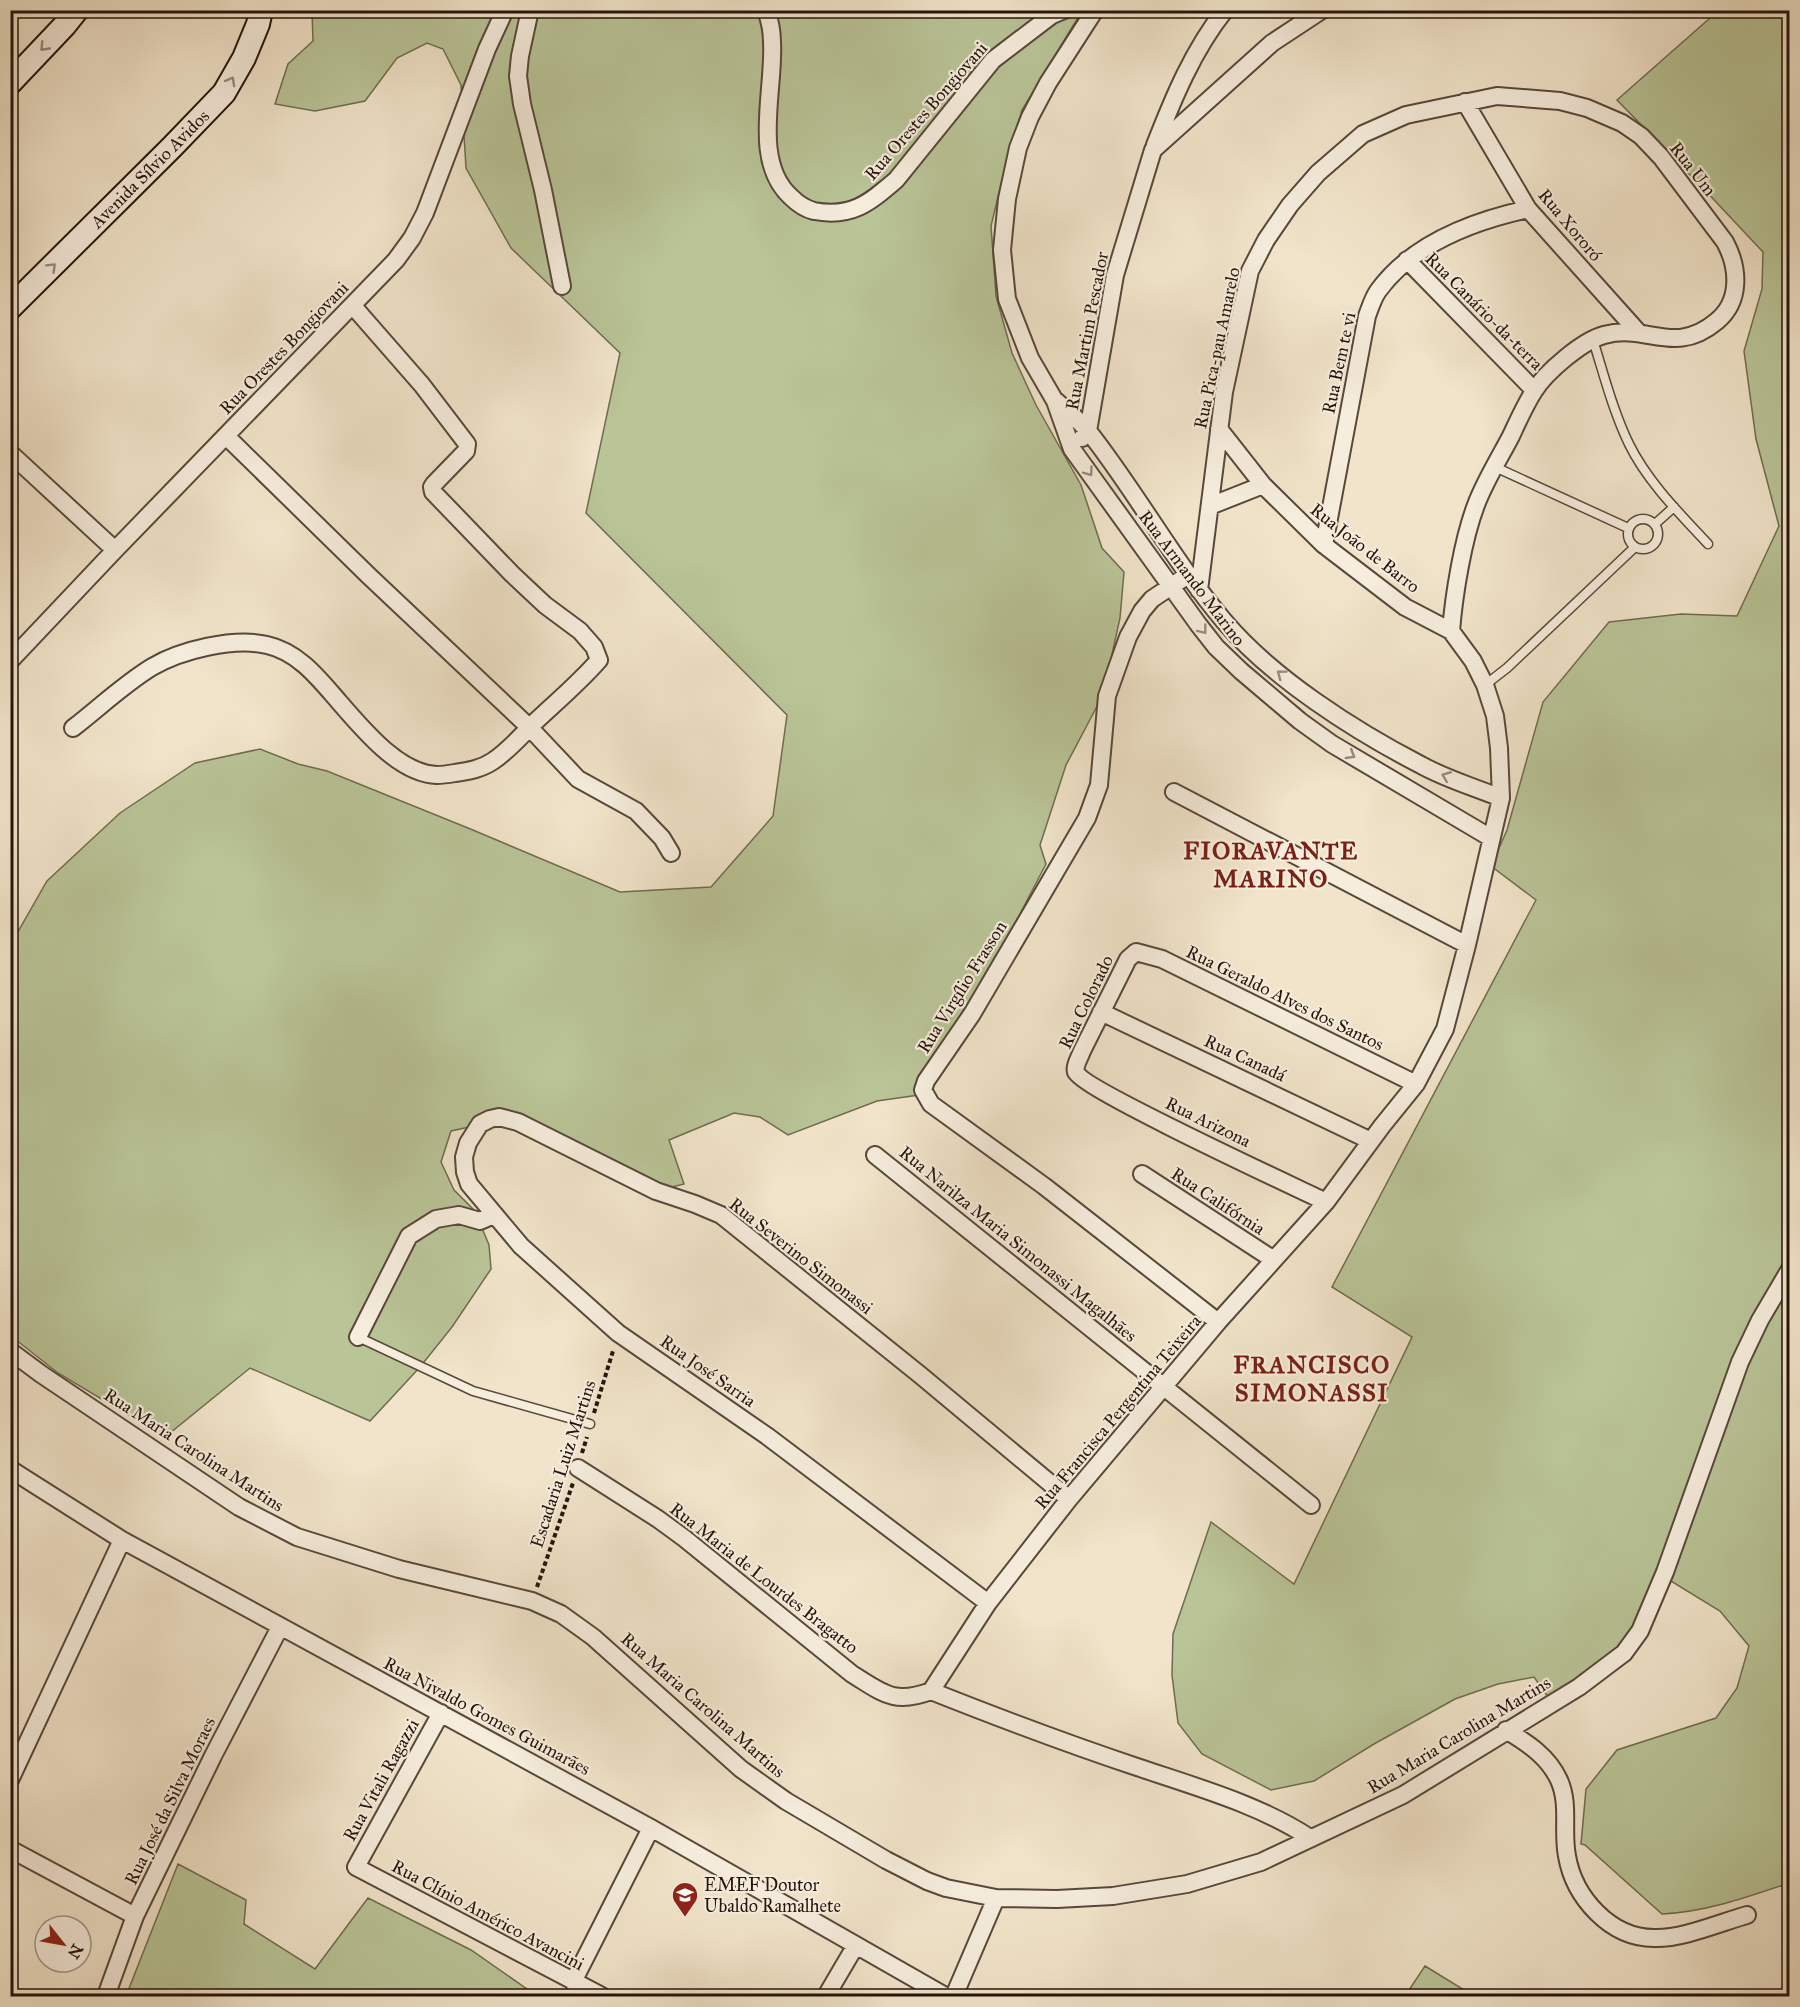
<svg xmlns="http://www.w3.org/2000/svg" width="1800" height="2007" font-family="'IM FELL Great Primer',serif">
<rect width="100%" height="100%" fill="#f1e4ca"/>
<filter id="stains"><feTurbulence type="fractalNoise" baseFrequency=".00333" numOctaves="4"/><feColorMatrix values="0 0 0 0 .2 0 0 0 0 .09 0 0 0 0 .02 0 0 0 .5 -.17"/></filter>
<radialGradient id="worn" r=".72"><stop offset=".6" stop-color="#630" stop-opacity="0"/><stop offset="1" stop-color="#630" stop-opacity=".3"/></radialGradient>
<path fill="#b9c497" stroke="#6f6c51" stroke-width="1.5" d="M312,11H1082L1022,110L1002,180L991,226L996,296L1012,353L1036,405L1081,485L1102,548L1124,572L1120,618L1103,695L1066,765L1040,845L1046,864L926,1094L877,1101L788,1135L760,1117L734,1113L669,1140L684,1184L645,1194L533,1131L488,1123L451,1131L441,1162L454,1190L475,1211L489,1245L491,1269L452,1327L420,1367L370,1421L250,1368L165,1437L58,1373L11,1336V944L47,881L120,813L195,763L260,749L298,764L327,771L468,828L620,892L711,887L773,816L787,715L586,513L620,353L511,248L466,168L461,85L443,49L427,43L397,58L365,101L315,111L275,104L288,64L313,41Z
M1718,11H1789V1883C1748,1897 1706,1912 1662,1914L1585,1845L1581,1844L1586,1789L1617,1750L1716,1718L1737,1688L1749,1646L1720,1611L1671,1581L1615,1666L1548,1697L1534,1677L1498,1684L1455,1699L1374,1744L1314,1781L1271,1790L1202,1754L1178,1723L1172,1675L1173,1634L1211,1522L1294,1584L1412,1337L1332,1287L1536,900L1491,866L1507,830L1543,702L1609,622L1681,614L1737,616L1779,526L1756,439L1744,351L1762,289L1763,252L1701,186L1617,100Z
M178,1864L246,1900L244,1924L315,1969L368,1898L471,1950L537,1996H126Z
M1425,1966L1474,1996H1405Z"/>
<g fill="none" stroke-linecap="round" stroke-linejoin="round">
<g stroke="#58483b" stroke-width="11">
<path id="lane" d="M1593,340C1604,375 1613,411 1629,444C1647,481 1680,514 1708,544
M1495,467L1628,528
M1628 534a15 15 0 1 1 30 0a15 15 0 1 1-30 0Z
M1655,524L1674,507
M1485,685L1507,668L1635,547
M358,1337L473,1391L590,1424"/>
</g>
<g stroke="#58483b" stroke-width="20">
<path id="street" d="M530,10L520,56L518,76L522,104L543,190L562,286
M766,10C770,21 772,31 772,42C775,90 751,161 791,197C797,203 806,209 814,211C852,218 869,203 896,180L993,60L1052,15L1064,10
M1095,10L1048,83L1030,117L1018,148L1007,199L1002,250L1007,299L1030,358L1055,401L1072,449L1198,624L1216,647L1241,671L1300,721L1332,744L1491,838
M1465,102L1528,209L1639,333
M1155,145C1173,99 1193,50 1225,10
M1407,260L1534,390
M1056,401C1067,411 1080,421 1089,432C1137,493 1174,562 1224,621C1272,678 1355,731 1421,765C1446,779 1474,787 1501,798
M226,436L369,576L529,727L578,779L636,811L662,838L671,853
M1082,438L1088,431L1115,275L1153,150L1272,43L1322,10
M10,453L115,550
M1210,506L1263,485
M1324,545L1367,316C1370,308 1373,298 1378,291C1412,244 1473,221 1528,209
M1188,575L1152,599L1142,611L1128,637L1107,696L1099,785L1087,818L972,1014L926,1081L923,1090L931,1104L1044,1186L1218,1322
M1199,590L1224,392L1250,271L1266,240L1290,205L1318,173L1363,134L1406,115L1497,96L1560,101L1587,108L1622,123L1641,136L1661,157L1725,242C1739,268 1741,301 1717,321C1674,357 1648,323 1604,335C1582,341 1546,372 1534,391C1525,405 1518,421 1511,436C1499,459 1485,481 1476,505C1463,539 1454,594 1451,631
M10,661L115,550L396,260L412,238L425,213L487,49L505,10
M73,728C99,708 124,684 152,667C181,650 234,637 267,645C299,652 320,680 340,703C363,729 399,774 437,775C443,775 449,774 455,773C469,771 481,769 493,761C508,751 521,736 534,723C555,703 579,683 599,660L594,647L580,631L545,605L512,574L433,492L432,487L434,484L466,451L467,444L422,385L353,306
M1174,792L1467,945
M1101,1012L1371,1141
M875,1155L1311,1505
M1142,1174L1274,1260
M1326,1202C1295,1187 1083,1089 1076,1072C1074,1066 1080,1057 1082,1051L1128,959L1136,952L1162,959L1416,1084
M358,1337L409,1236L436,1219L459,1215L480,1221L494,1215
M10,1351L41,1374L239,1507L297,1537L399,1569L532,1601L561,1614L593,1637L741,1769L786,1801L886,1860L927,1881L946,1888L996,1898L1057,1899L1113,1896L1187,1884L1261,1862L1403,1795L1579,1687L1624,1653L1640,1631L1665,1572L1740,1362L1760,1320L1790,1269
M578,1468L658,1519L684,1538L852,1674C883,1693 894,1705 931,1691
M10,1469L122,1540L651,1828L945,1996
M988,1603L767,1436L618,1333L521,1246L469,1184L465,1172L464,1157L468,1143L480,1124L490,1119L499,1117L518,1122L656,1191L695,1204L721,1215L919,1374L1069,1499
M931,1691L988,1603L1069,1499L1218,1322L1326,1202L1382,1126L1416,1084L1445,1029L1467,945L1501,798L1499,748L1495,716L1485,685L1473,661L1451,631L1405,607L1324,545L1263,485L1219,429
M931,1691C999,1718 1068,1744 1137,1767C1196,1787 1258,1804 1310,1838
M441,1713L356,1867L602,1996
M1506,1730C1527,1743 1548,1756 1559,1780C1570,1804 1562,1831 1567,1856C1574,1897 1610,1938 1654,1938C1682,1939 1719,1923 1747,1915
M10,1780L122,1540
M10,1849L135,1916
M573,1982L651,1828
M106,1996L135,1916L213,1756L280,1627
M826,1996L856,1945
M954,1996L996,1898"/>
</g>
<g stroke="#25140b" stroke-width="26">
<path id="secondary" d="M10,83L65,25L77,10
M10,308L172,147L224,93L244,58L258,24L261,10"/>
</g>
<path stroke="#25140b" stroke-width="4" stroke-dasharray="4.5 3" stroke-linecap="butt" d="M594,1413L613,1351
M582,1453L587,1437
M537,1587L573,1483"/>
<use href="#lane" stroke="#f6eddd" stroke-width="8"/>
<use href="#street" stroke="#f6eddd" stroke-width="16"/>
<use href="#secondary" stroke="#f6eddd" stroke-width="22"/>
</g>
<defs><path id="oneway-chevron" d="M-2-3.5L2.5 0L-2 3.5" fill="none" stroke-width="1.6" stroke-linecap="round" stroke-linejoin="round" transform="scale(1.5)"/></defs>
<g stroke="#988b7e">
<use href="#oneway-chevron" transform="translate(44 47) rotate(134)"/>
<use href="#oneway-chevron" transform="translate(231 81) rotate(-61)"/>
<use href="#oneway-chevron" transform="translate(52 267) rotate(-45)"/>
<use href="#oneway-chevron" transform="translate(1089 472) rotate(54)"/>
<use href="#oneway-chevron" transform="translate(1203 630) rotate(52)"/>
<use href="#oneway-chevron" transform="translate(1281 674) rotate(-143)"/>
<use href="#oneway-chevron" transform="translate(1351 755) rotate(31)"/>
<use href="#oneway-chevron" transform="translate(1446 776) rotate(-158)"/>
</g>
<defs>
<g id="school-pin" transform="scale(1.35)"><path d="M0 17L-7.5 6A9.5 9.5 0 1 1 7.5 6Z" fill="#8f2418" stroke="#f6eddd"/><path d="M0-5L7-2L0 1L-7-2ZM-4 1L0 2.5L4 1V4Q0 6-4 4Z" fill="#fff"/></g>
</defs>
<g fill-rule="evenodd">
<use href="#school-pin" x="685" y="1895"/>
</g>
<g text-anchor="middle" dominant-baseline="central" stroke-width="4.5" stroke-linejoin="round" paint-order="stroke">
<g font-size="18" fill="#25140b" stroke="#f6eddd">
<text transform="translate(926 111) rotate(-49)">Rua Orestes Bongiovani</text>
<text transform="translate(150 169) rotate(-45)">Avenida Sílvio Avidos</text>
<text transform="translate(1693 169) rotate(52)">Rua Um</text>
<text transform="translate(1570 225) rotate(50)">Rua Xororó</text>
<text transform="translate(1484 311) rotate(45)">Rua Canário-da-terra</text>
<text transform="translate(1087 331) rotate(-79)">Rua Martim Pescador</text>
<text transform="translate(284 348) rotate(-46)">Rua Orestes Bongiovani</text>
<text transform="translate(1217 348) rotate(-78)">Rua Pica-pau Amarelo</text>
<text transform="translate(1339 363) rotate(-78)">Rua Bem te vi</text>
<text transform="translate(1365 548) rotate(38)">Rua João de Barro</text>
<text transform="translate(1192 578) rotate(53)">Rua Armando Marino</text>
<text transform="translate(962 987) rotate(-58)">Rua Virgílio Frasson</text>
<text transform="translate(1285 998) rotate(26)">Rua Geraldo Alves dos Santos</text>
<text transform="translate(1086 1002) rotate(-64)">Rua Colorado</text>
<text transform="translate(1245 1058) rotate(25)">Rua Canadá</text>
<text transform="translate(1208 1122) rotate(26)">Rua Arizona</text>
<text transform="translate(1218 1201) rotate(33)">Rua Califórnia</text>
<text transform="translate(1018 1244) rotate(39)">Rua Narilza Maria Simonassi Magalhães</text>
<text transform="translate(801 1256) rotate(38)">Rua Severino Simonassi</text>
<text transform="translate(708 1371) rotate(35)">Rua José Sarria</text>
<text transform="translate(1118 1412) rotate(-50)">Rua Francisca Pergentina Teixeira</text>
<text transform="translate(194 1450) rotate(33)">Rua Maria Carolina Martins</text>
<text transform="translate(563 1464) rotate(-72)">Escadaria Luiz Martins</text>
<text transform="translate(764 1578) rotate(38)">Rua Maria de Lourdes Bragatto</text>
<text transform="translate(703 1705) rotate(41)">Rua Maria Carolina Martins</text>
<text transform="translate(487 1716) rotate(28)">Rua Nivaldo Gomes Guimarães</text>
<text transform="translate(1459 1735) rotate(-31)">Rua Maria Carolina Martins</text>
<text transform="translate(381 1780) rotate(-61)">Rua Vitali Ragazzi</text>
<text transform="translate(170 1801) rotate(-64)">Rua José da Silva Moraes</text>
<text transform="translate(488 1915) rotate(28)">Rua Clínio Américo Avancini</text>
</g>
<g font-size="18" fill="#25140b" stroke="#f6eddd" text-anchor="start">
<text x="704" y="1885">EMEF Doutor<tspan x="704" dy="21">Ubaldo Ramalhete</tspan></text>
</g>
<g font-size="24" font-weight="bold" letter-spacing="1.5" fill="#7a1f14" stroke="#f6eddd">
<text x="1271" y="851">FIORAVANTE<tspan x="1271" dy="28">MARINO</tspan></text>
<text x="1312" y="1365">FRANCISCO<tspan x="1312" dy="28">SIMONASSI</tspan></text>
</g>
</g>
<rect width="1800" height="2007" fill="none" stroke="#f1e4ca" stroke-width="36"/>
<rect x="12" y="12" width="1776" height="1983" fill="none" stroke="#25140b" stroke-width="3"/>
<rect x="18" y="18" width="1764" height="1971" fill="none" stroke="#25140b" stroke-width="1.5"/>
<g transform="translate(63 1944) rotate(121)"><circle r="28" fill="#f6eddd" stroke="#a29689" stroke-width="1.5"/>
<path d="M0-4.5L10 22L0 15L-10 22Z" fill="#8f2418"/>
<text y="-9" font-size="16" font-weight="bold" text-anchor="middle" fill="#25140b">N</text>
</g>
<rect width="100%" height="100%" filter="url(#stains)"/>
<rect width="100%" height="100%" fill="url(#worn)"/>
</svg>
